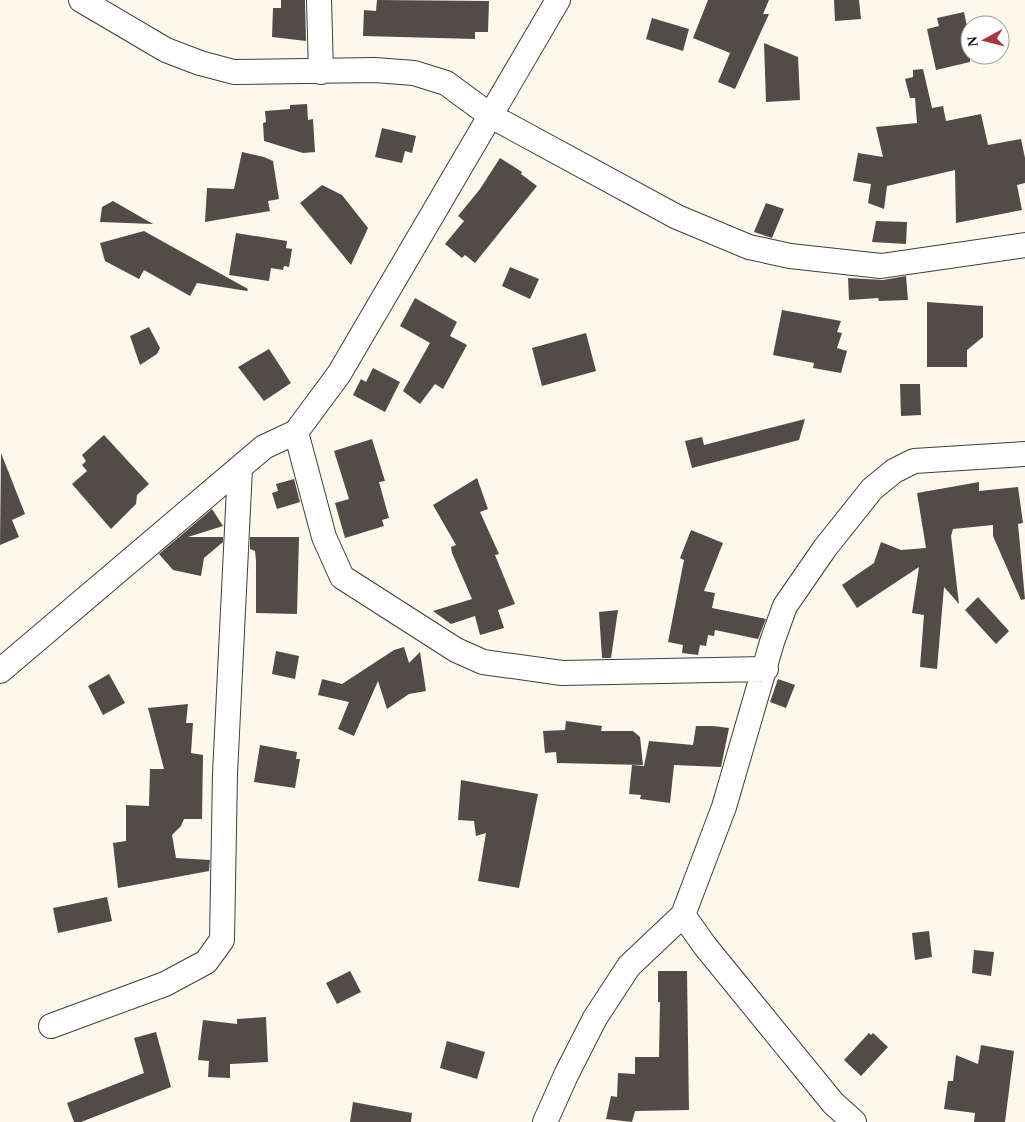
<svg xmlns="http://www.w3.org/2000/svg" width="1025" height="1122" font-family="'Times New Roman',serif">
<rect width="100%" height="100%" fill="#fcf8eb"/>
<path fill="#524c48" d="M281,0H305L306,41L272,37L273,8H281Z
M377,0L489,1L488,32H475V39L363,36L364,10L376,11Z
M708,0H769L763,14H769L735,89L718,82L730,53L693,38Z
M834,0H859L861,19L835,21Z
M964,12L970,41V62L936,70L927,29L939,26L937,18Z
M652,18L689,29L683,51L646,39Z
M764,43L798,57L800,100L766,102Z
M923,69L932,108L943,106L946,121L981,114L988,145L1021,139L1025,158V183L1017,185L1022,210L956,223L955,170L887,186L884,209L868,203L871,184L853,181L858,153L883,157L876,127L917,123L915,98H910L905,79L913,77V70Z
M307,104L308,120L313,119L315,152L303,153L264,141L263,123L266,122L265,111L290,109V105Z
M382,128L416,136L412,153L405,151L402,163L375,157Z
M242,152L264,157L273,161L279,199L268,201L270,211L205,222L207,188L234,189Z
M500,158L522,172L521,174L537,186L475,263L465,255L462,258L445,244L464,221L458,216L480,189Z
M322,185L342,195L368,228L351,265L300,203Z
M113,201L153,224L100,222L102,207Z
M766,203L784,209L772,238L754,232Z
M876,221L907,222L906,244L872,242Z
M144,231L248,289L247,291L197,283L190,296L144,270L139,279L105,261L100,243Z
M236,233L287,241L286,248L292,249L289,267L284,266L283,270L271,268L269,281L229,275Z
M510,267L539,279L530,299L502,286Z
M906,276L908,300L879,301L878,298L849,300L848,278L883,280Z
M415,298L457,322L450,336L467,345L443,389L435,384L420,404L403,391L430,343L400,326Z
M927,302L983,306V337L967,350V367H927Z
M782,310L841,321L837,332L842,333L837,348L847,351L841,373L813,368L814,363L773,355Z
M149,327L160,348L157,354L140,365L130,336Z
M586,333L596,371L542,386L532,348Z
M269,349L291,383L264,401L238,367Z
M373,368L400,382L385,412L353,395L361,379L366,382Z
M900,384H920L921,415L901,416Z
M805,419L799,440L692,468L685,441L702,437L704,445Z
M104,435L149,484L137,495L136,504L111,529L72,484L87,471L82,465L86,461L82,455Z
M372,439L385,481L379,482L389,518L382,520L384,526L345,538L335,503L349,499L334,451Z
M1,453L25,514L12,520L19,537L0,545Z
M477,478L488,509L480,512L499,554L495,555L515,604L498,610L504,628L480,635L475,616L451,624L433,611L472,599L452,553L451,547L456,545L433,505Z
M294,479L300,502L277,509L272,493L278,491L276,484Z
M979,482V491L1018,487L1023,523L1018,524L1025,599L1021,600L993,536V525L953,529L951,536L959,604L944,587L937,669L920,667L924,615L912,613L919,567L857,608L842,585L874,563L881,542L901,550L926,548L917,493Z
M212,509L223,526L188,537H223V542L204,558L201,576L173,570L159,554Z
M691,530L723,543L704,591L715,593L712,608L766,619L758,639L715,630L714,636L708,635L706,646L700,645L698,655L682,653L683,645L668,642L684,560L680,558Z
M250,537H299L297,614L256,613V561L255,551L250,549Z
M978,597L1009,631L996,644L965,610Z
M618,610L611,658H602L599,612Z
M404,647L409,663L420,652L426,691L409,694L387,709L378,681L354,736L338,729L349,702L318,695L322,679L342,684L394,650Z
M276,651L299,656L295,679L272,674Z
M109,674L125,703L103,715L88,686Z
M778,679L795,685L786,708L770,702Z
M188,704L186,723H193L191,753L203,755L202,819H184L181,826L172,835L176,858L210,860L209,871L118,888L113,843L126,841V805L149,806L150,769H164L148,708Z
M566,721L602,726L601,731H633L640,737L643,765L557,763L556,752L545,753L543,731L565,730Z
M696,726H713L729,728L721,767L674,765L670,803L640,799L641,795L629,794L632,765L644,766L649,741L693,745Z
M260,745L297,752L296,759H300L295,788L254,782Z
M461,780L538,794L519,888L478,881L486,833L476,836L474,821L458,820Z
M107,897L112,921L58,933L53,908Z
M929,931L932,957L915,960L912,933Z
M974,950L994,952L991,976L972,973Z
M350,971L361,992L337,1004L326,983Z
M658,971H687L689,1110L635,1111L632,1122L606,1119L611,1096L617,1097L618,1073L635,1074V1057H659L660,1002H658Z
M266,1017L268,1062L230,1064V1078L208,1077L209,1061L198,1060L203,1020L237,1024V1019Z
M156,1032L171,1087L81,1122H74L67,1103L144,1073L134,1038Z
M869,1033L871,1035L873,1033L888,1047L861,1076L844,1060Z
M447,1041L485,1052L477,1079L440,1068Z
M981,1045L1014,1051L1005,1122H974L975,1113L944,1109L948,1081H953L956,1055L978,1064Z
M353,1102L412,1113L411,1122H350Z"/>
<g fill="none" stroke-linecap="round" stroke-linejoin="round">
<g stroke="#3e3e3e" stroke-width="26">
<path id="street" d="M81,0L166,50L200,63L234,72L375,70L414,73L446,83L491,116L677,217L749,247L790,256L881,266L1025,245
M319,0L321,72
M296,432L324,537L342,577L456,650L483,662L562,673L766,669
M0,671L264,447L296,432L339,374L558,0
M683,915L705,946L833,1103L854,1122
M51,1026L165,984L206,962L222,940L225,774L240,468
M545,1122L566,1075L595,1018L629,966L683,915L724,807L772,642L785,606L825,548L872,489L894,471L914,461L1025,454"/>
</g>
<use href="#street" stroke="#fff" stroke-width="24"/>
</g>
<g transform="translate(985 40) rotate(263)"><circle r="24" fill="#ffffff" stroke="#9d9d9d"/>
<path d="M0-4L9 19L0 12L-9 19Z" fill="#a7363f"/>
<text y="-8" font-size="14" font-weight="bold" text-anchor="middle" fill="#0b0b0b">N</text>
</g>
</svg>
